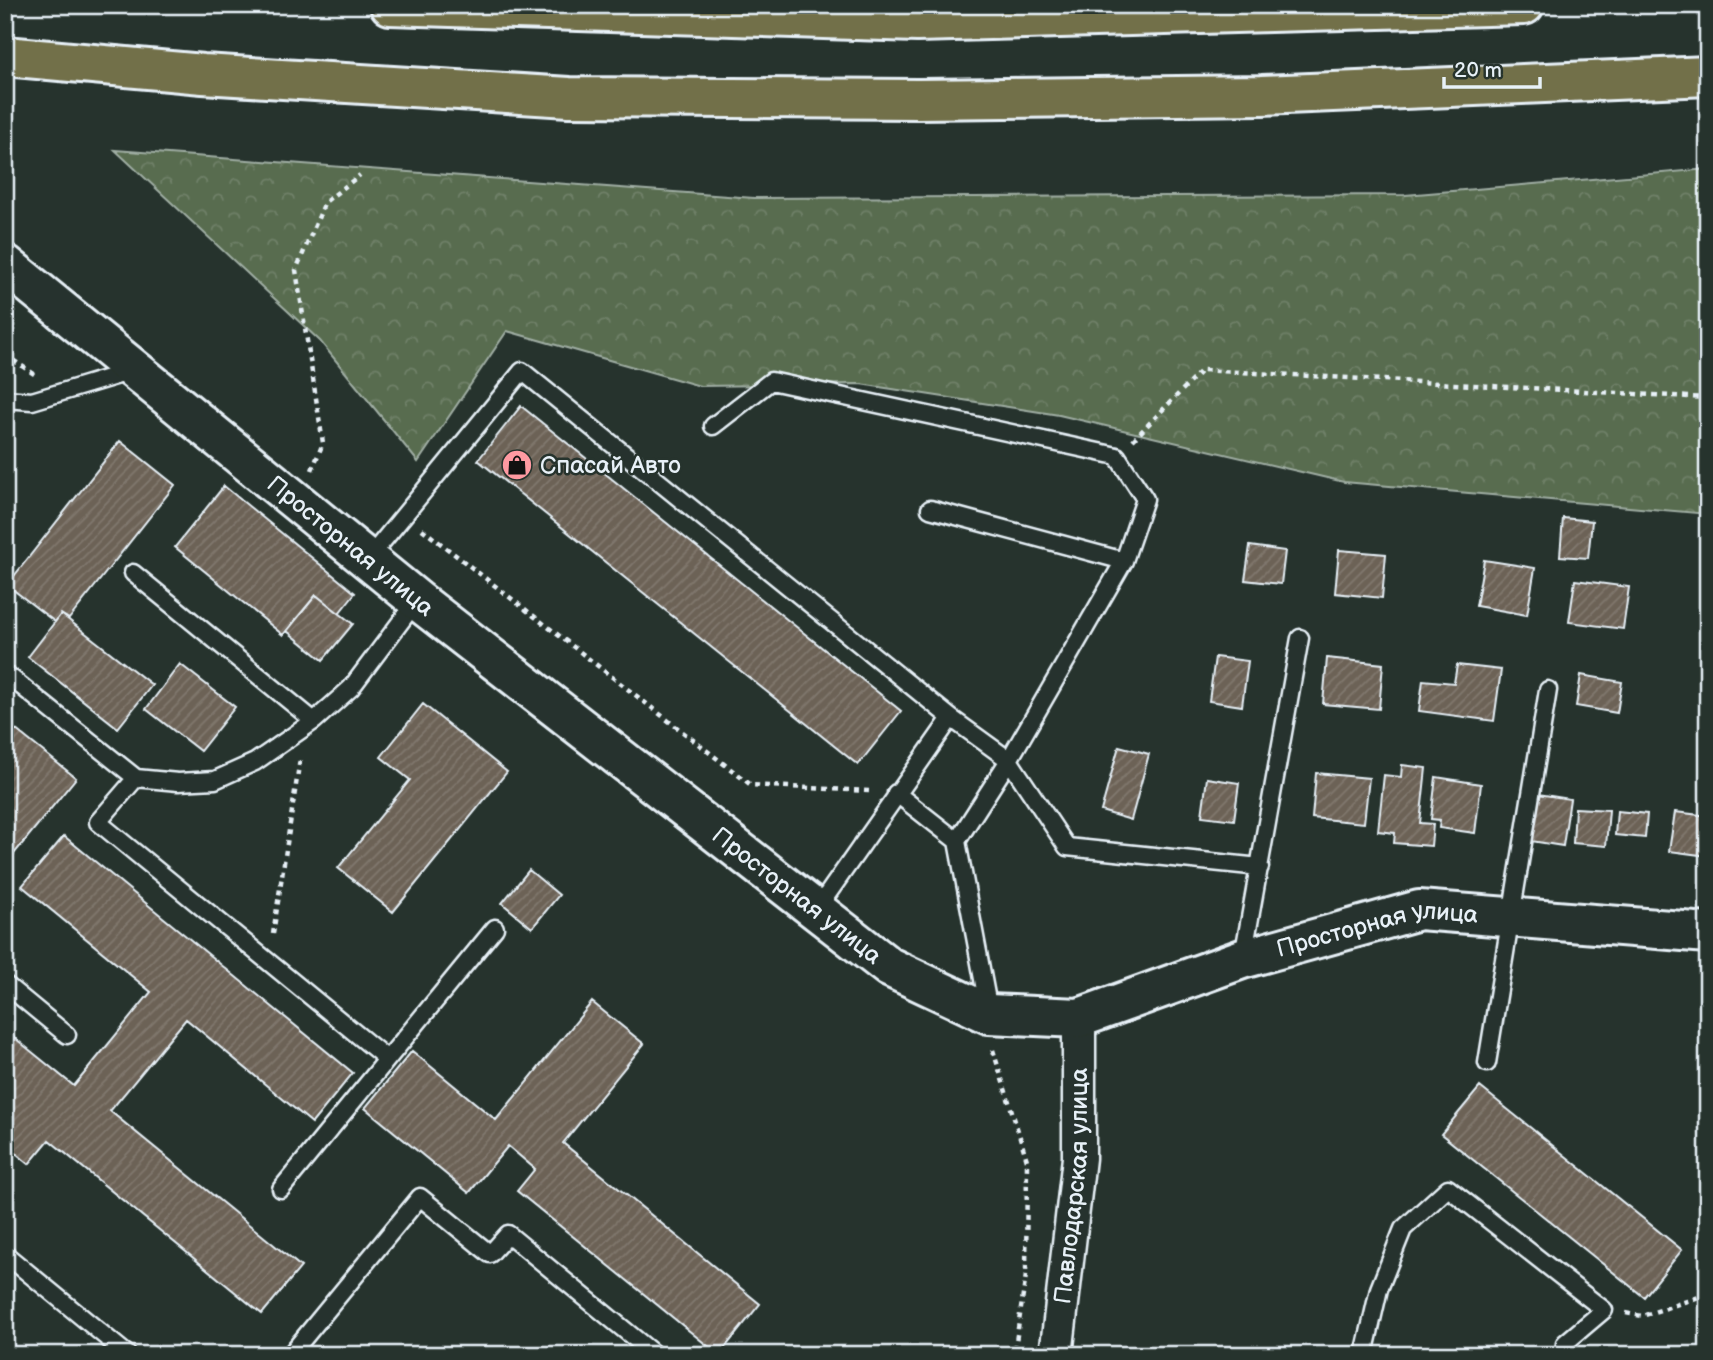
<svg xmlns="http://www.w3.org/2000/svg" width="1713" height="1360" font-family="'Balsamiq Sans',sans-serif">
<defs>
<pattern id="forest-crowns" width="20" height="18" patternUnits="userSpaceOnUse" patternTransform="scale(1.75)"><rect width="20" height="18" fill="#586c4f"/><path d="M2 6a3 3 0 1 1 6 0M12 15a3 3 0 1 1 6 0" fill="none" stroke="#708169"/></pattern>
<pattern id="building-hatch" width="6" height="6" patternUnits="userSpaceOnUse" patternTransform="scale(1.75)"><rect width="6" height="6" fill="#6c6256"/><path d="M-1 1l2-2M0 6l6-6M5 7l2-2" fill="none" stroke="#81796f"/></pattern>
</defs>
<rect width="100%" height="100%" fill="#26332d"/>
<filter id="ink" filterUnits="userSpaceOnUse"><feTurbulence type="fractalNoise" baseFrequency=".0143" numOctaves="2"/><feDisplacementMap in="SourceGraphic" scale="14" xChannelSelector="R" yChannelSelector="G"/><feConvolveMatrix kernelMatrix="1 2 1 2 8 2 1 2 1" color-interpolation-filters="sRGB"/></filter>
<g filter="url(#ink)">
<path fill="url(#forest-crowns)" stroke="#a0aea4" stroke-width="2" d="M115,150L754,198L1405,195L1708,169V514L1344,482L1059,415L860,384L700,386L507,331L418,462L320,341Z"/>
<path fill="url(#building-hatch)" stroke="#e8f1f8" stroke-width="2" d="M521,406L901,711L858,765L478,460Z
M120,441L175,485L69,619L61,614L55,622L7,585Z
M224,486L355,593L339,613L316,595L283,635L175,547Z
M1563,518L1592,521L1588,558L1560,556Z
M1250,546L1285,551L1281,584L1245,580Z
M1339,550L1386,554L1382,598L1335,593Z
M1484,560L1535,568L1527,615L1476,606Z
M1575,580L1629,587L1623,629L1569,622Z
M316,595L353,624L323,660L287,631Z
M61,614L152,685L118,728L28,657Z
M1215,657L1248,661L1242,706L1209,701Z
M1327,658L1383,664L1379,709L1323,704Z
M180,664L235,707L200,751L146,709Z
M1457,665L1501,670L1494,721L1419,711L1423,680L1454,683Z
M1581,675L1622,682L1617,713L1576,706Z
M423,704L507,772L393,912L338,868L410,780L381,757Z
M5,721L76,778L5,865Z
M1119,746L1149,754L1131,820L1101,811Z
M1402,765L1426,768L1420,823L1433,824L1431,846L1394,843L1395,833L1378,831L1384,775L1401,777Z
M1316,773L1369,778L1364,823L1312,818Z
M1436,777L1481,784L1475,833L1439,828L1440,820L1431,819Z
M1207,778L1239,783L1234,820L1202,816Z
M1538,794L1570,799L1563,846L1531,841Z
M1575,808L1609,810L1606,846L1573,843Z
M1617,811L1647,814L1645,838L1615,835Z
M1675,812L1708,816V856L1669,851Z
M64,836L353,1073L312,1123L186,1019L110,1111L301,1267L262,1314L49,1140L29,1164L5,1144V1030L74,1086L151,992L22,886Z
M529,870L559,895L532,928L502,903Z
M592,1002L644,1044L563,1143L760,1304L719,1355L517,1191L535,1169L508,1146L469,1193L365,1108L412,1051L496,1120Z
M1480,1087L1682,1250L1644,1297L1441,1134Z"/>
<g fill="none" stroke-linecap="round" stroke-linejoin="round">
<g stroke="#e8f1f8" stroke-width="21">
<path id="lane" d="M5,399L32,401L132,371
M713,426L771,381L1117,456L1145,499L1124,561L1009,760L957,841L989,1011
M930,509L1124,561
M369,558L522,371L951,718L1009,760L1067,847L1260,867
M133,573L314,721
M5,673L136,778L178,782L215,780L255,762L314,721L351,688L417,600
M136,778L98,822L387,1059
M896,793L957,841
M817,909L951,718
M1243,957L1300,638
M5,984L67,1035
M1487,1063L1548,690
M281,1189L495,928
M5,1254L128,1355
M290,1355L420,1197L490,1254L508,1234L655,1355
M1364,1355L1379,1289L1403,1229L1448,1188L1604,1310L1565,1343L1564,1355"/>
</g>
<g stroke="#e8f1f8" stroke-width="37">
<g id="street">
<path id="s1" d="M1056,1355L1079,1158V1018"/>
</g>
</g>
<g stroke="#e8f1f8" stroke-width="44">
<g id="secondary">
<path id="s2" d="M5,264L417,600L889,967L989,1014L1079,1018L1242,959L1419,910L1708,933"/>
</g>
</g>
<g stroke="#e8f1f8" stroke-width="44">
<path id="primary" d="M390,5L917,22L1524,5
M5,56L203,74L569,97L919,99L1262,95L1708,76"/>
</g>
<path stroke="#e8f1f8" stroke-width="4.5" stroke-dasharray="5 5" stroke-linecap="butt" d="M5,355L37,376
M1133,440L1202,370L1708,398
M312,470L323,443L296,270L325,202L360,175
M422,529L751,785L871,791
M273,934L300,759
M993,1050L1027,1160L1026,1275L1014,1355
M1626,1313L1642,1316L1708,1294"/>
<use href="#lane" stroke="#26332d" stroke-width="16"/>
<use href="#street" stroke="#26332d" stroke-width="32"/>
<use href="#secondary" stroke="#26332d" stroke-width="38"/>
<use href="#primary" stroke="#726f4a" stroke-width="38"/>
</g>
</g>
<defs>
<g id="shop-disc" transform="scale(1.575)"><circle r="9.5" fill="#ff9aa2" stroke="#26332d"/><path d="M-5-2.5h2.3a2.7 3.5 0 0 1 5.4 0H5L5.5 6h-11ZM-1.5-2.5h3a1.5 2.3 0 0 0-3 0Z" fill="#111"/></g>
</defs>
<g fill-rule="evenodd">
<use href="#shop-disc" x="517" y="465"/>
</g>
<g text-anchor="middle" dominant-baseline="central" stroke-width="5" stroke-linejoin="round" paint-order="stroke">
<g font-size="24" fill="#e8f1f8" stroke="#26332d" text-anchor="start">
<text x="540" y="465">Спасай Авто</text>
</g>
<g font-size="24" fill="#e8f1f8" stroke="#26332d">
<text stroke="none"><textPath href="#s2" startOffset="446">Просторная улица</textPath></text>
<text stroke="none"><textPath href="#s2" startOffset="1013">Просторная улица</textPath></text>
<text stroke="none"><textPath href="#s2" startOffset="1643">Просторная улица</textPath></text>
<text stroke="none"><textPath href="#s1" startOffset="170">Павлодарская улица</textPath></text>
</g>
</g>
<rect width="1713" height="1360" fill="none" stroke="#26332d" stroke-width="28"/>
<rect x="14" y="14" width="1685" height="1332" fill="none" stroke="#e8f1f8" stroke-width="2.5" filter="url(#ink)"/>
<path d="M1444 77v10h96v-10" fill="none" stroke="#e8f1f8" stroke-width="3.5"/>
<text x="1454" y="77" font-size="21" fill="#e8f1f8" stroke="#26332d" stroke-width="5" paint-order="stroke">20 m</text>
</svg>
